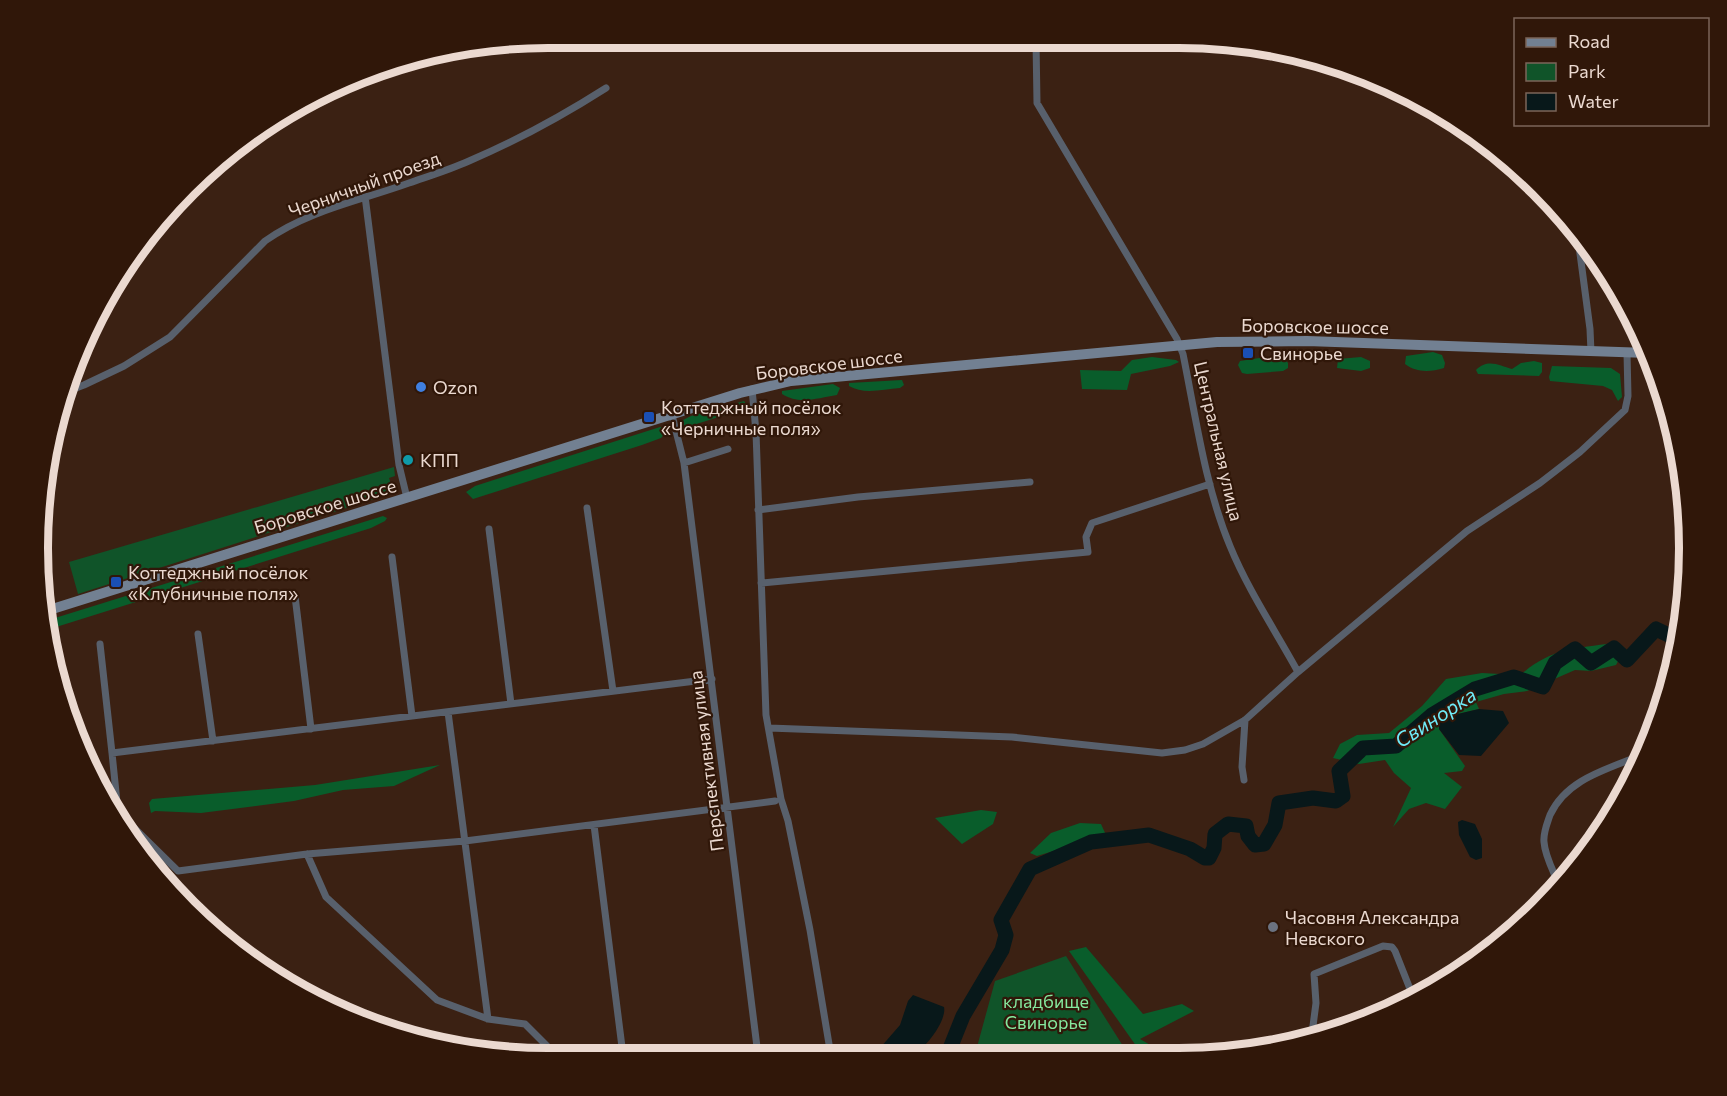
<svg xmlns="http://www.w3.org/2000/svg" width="1727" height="1096" font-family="Commissioner,sans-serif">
<rect width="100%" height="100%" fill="#3b2113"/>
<path fill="#105429" d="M394,467L395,476L389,478L391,484L396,483V492L78,594L69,562Z
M1066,956L1130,1057L971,1056L977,1047L995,981Z"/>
<path fill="#095d2b" d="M1433,352L1442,355L1445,363L1444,368C1430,372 1417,373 1405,364L1406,356Z
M1152,357L1176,360L1179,362L1170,366L1131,374L1127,390L1082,389L1080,370L1121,371L1132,360Z
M1283,357L1288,363V368L1283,371L1247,374L1242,373L1238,365L1240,361L1259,358Z
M1361,357L1370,361V368L1361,371L1337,368L1338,359Z
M1534,361L1542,363V372L1539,376L1478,374L1476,370C1488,358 1500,366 1512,369L1521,363Z
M1552,366L1611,368L1620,374L1622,397L1618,401L1612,390L1603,386L1550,381L1549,377Z
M902,380L904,385L900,388C883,389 864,395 849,386V383Z
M833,384L840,388L837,395C818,398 799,405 782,394V391Z
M744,401L746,404L744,409L687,427L682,426L683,420L691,416Z
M660,427H666L669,429L661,438L642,445L473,499L466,492L475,486Z
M383,516L387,518L385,521L371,528L53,628L50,620L55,618Z
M1614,643L1625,648L1616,665L1591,671L1575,670L1527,691L1504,694L1476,702L1479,709L1445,717L1439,729L1465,766L1462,771L1444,773L1462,787L1445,809L1426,803L1409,809L1393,827L1411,788L1394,773L1385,760L1359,764L1333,758L1340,744L1357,735L1389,733L1422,706L1446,679L1482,673L1500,674L1513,682C1546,649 1570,649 1614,643Z
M440,765L394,786L343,790L294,801L201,813L155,811L151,813L149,803L152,799L315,785Z
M981,810L997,812L993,824L962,844L935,818Z
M1080,823L1101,824L1106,835L1037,856L1030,853L1051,833Z
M147,857L227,927L217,931Z
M1086,947L1143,1014L1182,1004L1194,1011L1140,1039L1169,1056L1195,1050L1198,1045L1203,1044L1210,1057H1144L1069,951Z"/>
<path fill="#08181a" d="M1479,709L1503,711L1509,723L1481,756L1459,755L1439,729V723L1445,717Z
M1462,820L1475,824L1482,839V858L1476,860L1470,857L1459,835L1458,822Z
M913,995L944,1007C947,1021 924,1051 910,1056C902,1059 889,1056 880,1056V1048L900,1025L908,1001Z"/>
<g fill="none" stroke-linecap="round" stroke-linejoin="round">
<path stroke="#08181a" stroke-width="15" d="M947,1056L963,1016L1002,950L1006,935L1001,920L1030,869L1091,842L1149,835L1190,849L1205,858H1209L1214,848L1215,834L1228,824L1246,826L1248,836L1255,845L1264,844L1275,825L1279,803L1313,798L1336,801L1343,796L1339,771L1363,748L1396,746L1432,715L1475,689L1514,677L1543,687L1555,663L1575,649L1591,663L1614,648L1627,660L1656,629L1679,640"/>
<path stroke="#58606c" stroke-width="7" d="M1036,41L1037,103L1177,339L1183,354C1196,418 1205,486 1230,546C1248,590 1275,630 1298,672
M365,196L399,465L407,498
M1577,231L1590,329L1591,352
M752,389L756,432L766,715L781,799L788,821L810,930L831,1056
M63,393L84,385L124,366L170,337L265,241C309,210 359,201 409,183C429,176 449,170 469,161C516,141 562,116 606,88
M672,415L684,463L758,1055
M684,463L728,449
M587,508L613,691
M758,510L858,497L1030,482
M489,529L511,704
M392,557L412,716
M761,583L1088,552L1086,537L1092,523L1210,484
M295,596L311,729
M198,634L213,741
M100,644L112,753L712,679
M448,712L488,1019
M769,728L1012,737L1162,753L1185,750L1203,744L1245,720L1298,672L1467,531L1540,483L1580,452L1625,410L1628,396L1627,353
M112,753L118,812L178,871L307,854L465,841L775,801
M1244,780L1242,767L1245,720
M594,825L623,1055
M307,854L326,897L437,1000L488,1019L525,1024L555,1054
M1559,885C1554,872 1545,857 1544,842C1543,833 1547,824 1550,815C1567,778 1609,769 1644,754
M1311,1041L1316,1003L1314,974L1383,946L1392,947L1395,951L1414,999"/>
<path stroke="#728092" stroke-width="10" d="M46,611L740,393L791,381L1217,342L1307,341L1648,353"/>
</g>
<g fill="#1a4fb4" stroke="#301709" stroke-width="2">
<rect x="1242" y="347" width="12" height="12" rx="3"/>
<rect x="643" y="411" width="12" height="12" rx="3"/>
<rect x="110" y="576" width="12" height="12" rx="3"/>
</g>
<circle fill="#3f7fe0" stroke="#301709" stroke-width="2" cx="421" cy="387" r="6"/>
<circle fill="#0f9aa8" stroke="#301709" stroke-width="2" cx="408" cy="460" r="6"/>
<circle fill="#6b7280" stroke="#301709" stroke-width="2" cx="1273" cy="927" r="6"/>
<g text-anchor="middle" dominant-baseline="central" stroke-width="4.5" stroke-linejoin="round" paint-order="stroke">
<g font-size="18" fill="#ebd9d0" stroke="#301709">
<text transform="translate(364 184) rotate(-20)">Черничный проезд</text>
<text transform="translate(1315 326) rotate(1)">Боровское шоссе</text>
<text transform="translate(829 364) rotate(-7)">Боровское шоссе</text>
<text transform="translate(1219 441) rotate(77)">Центральная улица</text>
<text transform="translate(325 506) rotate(-17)">Боровское шоссе</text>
<text transform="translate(706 761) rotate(-97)">Перспективная улица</text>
</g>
<g font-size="18" fill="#ebd9d0" stroke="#301709" text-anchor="start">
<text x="1260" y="353">Свинорье</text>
<text x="433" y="387">Ozon</text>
<text x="661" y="407">Коттеджный посёлок<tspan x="661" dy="21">«Черничные поля»</tspan></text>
<text x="420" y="460">КПП</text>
<text x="128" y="572">Коттеджный посёлок<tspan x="128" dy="21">«Клубничные поля»</tspan></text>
<text x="1285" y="917">Часовня Александра<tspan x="1285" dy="21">Невского</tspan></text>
</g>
<g font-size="18" fill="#85e89e" stroke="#301709">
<text x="1046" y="1001">кладбище<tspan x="1046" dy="21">Свинорье</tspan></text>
</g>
<g font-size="20" font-style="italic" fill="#6fecf9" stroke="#301709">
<text transform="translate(1435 717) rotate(-33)">Свинорка</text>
</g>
</g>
<path d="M0 0H1727V1096H0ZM548 48H1179A500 500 0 0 1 1679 548V548A500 500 0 0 1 1179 1048H548A500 500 0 0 1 48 548V548A500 500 0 0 1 548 48Z" fill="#301709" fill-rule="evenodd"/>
<path fill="none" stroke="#ebd9d0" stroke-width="8" d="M548 48H1179A500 500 0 0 1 1679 548V548A500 500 0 0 1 1179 1048H548A500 500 0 0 1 48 548V548A500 500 0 0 1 548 48Z"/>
<rect x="1514" y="18" width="195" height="108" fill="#301709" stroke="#7b6559" stroke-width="1.5"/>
<rect x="1526" y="38" width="30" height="9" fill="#728092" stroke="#7b6559" stroke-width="1.5"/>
<text x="1568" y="48" font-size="18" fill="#ebd9d0">Road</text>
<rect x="1526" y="63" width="30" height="18" fill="#105429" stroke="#7b6559" stroke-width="1.5"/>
<text x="1568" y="78" font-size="18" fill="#ebd9d0">Park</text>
<rect x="1526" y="93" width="30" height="18" fill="#08181a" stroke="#7b6559" stroke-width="1.5"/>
<text x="1568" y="108" font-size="18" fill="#ebd9d0">Water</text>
</svg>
